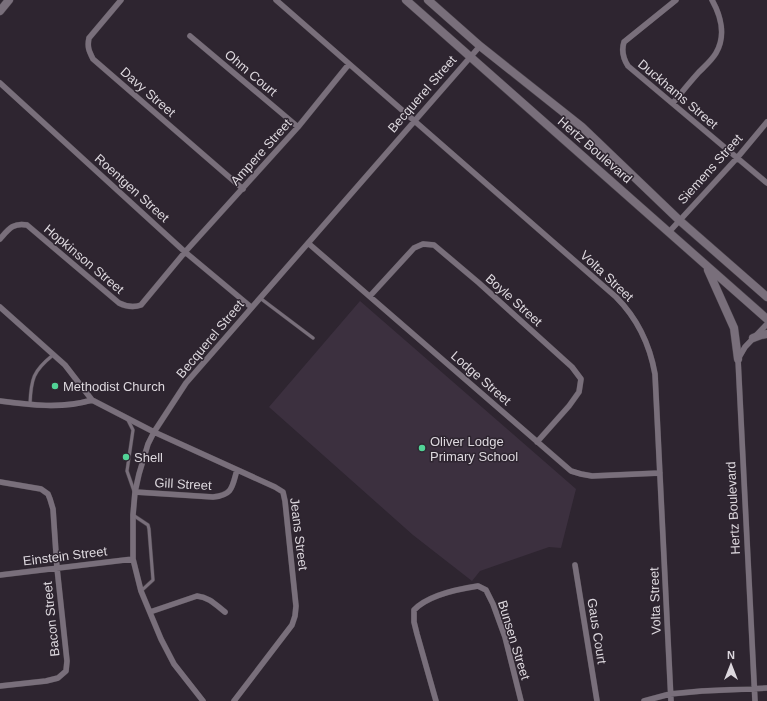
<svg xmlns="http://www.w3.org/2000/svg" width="767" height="701" font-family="Arial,sans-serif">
<rect width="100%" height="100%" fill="#2e2530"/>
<path fill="#3c303f" d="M360,301L576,489L561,548L549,547L480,571L472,581L413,535L269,407Z"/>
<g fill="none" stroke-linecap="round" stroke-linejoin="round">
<g stroke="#4a434b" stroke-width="4">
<path id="lane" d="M260,298L313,338
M30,404C31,379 33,371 53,355
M127,418L133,430L127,471L134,491
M133,515L148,525L149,529L153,580L141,591"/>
</g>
<g stroke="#4a434b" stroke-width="6">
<path id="street" d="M121,0L89,38C87,47 89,51 93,59L243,189
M276,0L616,297C637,318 650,346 655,374L671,701
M676,0L624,42C621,51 623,58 628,66L767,183
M190,36L298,127
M0,83L185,252L251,307
M673,103C681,93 690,82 699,72C705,66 712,60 716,53C726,36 721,16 712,0
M669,232L737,158L767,122
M0,239C8,230 13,222 27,225L119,303C127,307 133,308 141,305L185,252L298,127L349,64
M308,243L571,471L581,474L592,476L660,473
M370,296L414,248L423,244L434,245L479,283L572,367L581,379L579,392L569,406L537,442
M0,307L65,365L92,400L154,432L275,487L283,492L285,501L296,606L295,616L292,625L234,701
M0,401C30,405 62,409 92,400
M0,482L41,489L48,494L50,499L53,509L57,568L67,661L66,671L58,678L46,681L0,686
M135,492L213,497C233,495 232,487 237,470
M575,565L597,701
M0,575L133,559
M150,612L197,596C209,597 216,605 225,612
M203,701L174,664L161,639L141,591L133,559V515L135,492L139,474L148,444L154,432L186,383L480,46
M436,701L417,634L414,622V610C428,595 458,589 478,586L486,590L493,604L505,637L521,701
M644,701L670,694L702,691L767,688
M755,701L738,359L745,347L767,324"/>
</g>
<g stroke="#4a434b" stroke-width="9">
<path id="secondary" d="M406,0L767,319
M428,0L480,46L582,127L679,220L767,297
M0,11L9,0
M708,270L734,328L738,359
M753,338L761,335L767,334"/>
</g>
<use href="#lane" stroke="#796f7b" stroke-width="3"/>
<use href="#street" stroke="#796f7b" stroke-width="5.5"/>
<use href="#secondary" stroke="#796f7b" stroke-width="8"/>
</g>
<g fill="#52d397" stroke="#2e2530" stroke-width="1.5">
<circle cx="55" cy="386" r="4"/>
<circle cx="422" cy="448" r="4"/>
<circle cx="126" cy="457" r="4"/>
</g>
<g text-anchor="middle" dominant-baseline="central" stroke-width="3" stroke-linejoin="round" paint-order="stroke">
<g font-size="13" fill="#ddd8de" stroke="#2e2530">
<text transform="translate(251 73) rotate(40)">Ohm Court</text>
<text transform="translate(148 92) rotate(41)">Davy Street</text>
<text transform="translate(422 94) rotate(-49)">Becquerel Street</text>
<text transform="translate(678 94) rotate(40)">Duckhams Street</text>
<text transform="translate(595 150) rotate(41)">Hertz Boulevard</text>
<text transform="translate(261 152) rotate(-48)">Ampere Street</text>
<text transform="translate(710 169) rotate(-48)">Siemens Street</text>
<text transform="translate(132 188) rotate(42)">Roentgen Street</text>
<text transform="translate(84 259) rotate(40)">Hopkinson Street</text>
<text transform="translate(607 276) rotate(43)">Volta Street</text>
<text transform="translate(514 300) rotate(42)">Boyle Street</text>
<text transform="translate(210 339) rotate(-50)">Becquerel Street</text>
<text transform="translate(481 378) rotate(41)">Lodge Street</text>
<text transform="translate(183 484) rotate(3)">Gill Street</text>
<text transform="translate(733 508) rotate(-93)">Hertz Boulevard</text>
<text transform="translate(299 534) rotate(83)">Jeans Street</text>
<text transform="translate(65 556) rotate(-7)">Einstein Street</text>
<text transform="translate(655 601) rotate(-92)">Volta Street</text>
<text transform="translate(51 619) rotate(-96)">Bacon Street</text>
<text transform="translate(597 631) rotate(81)">Gaus Court</text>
<text transform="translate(514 640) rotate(73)">Bunsen Street</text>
</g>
<g font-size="13" fill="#ddd8de" stroke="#2e2530" text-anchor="start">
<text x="63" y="386">Methodist Church</text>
<text x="430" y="441">Oliver Lodge<tspan x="430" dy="15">Primary School</tspan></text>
<text x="134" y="457">Shell</text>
</g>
</g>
<g transform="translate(731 665)" stroke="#2e2530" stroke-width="3" paint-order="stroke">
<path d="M0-3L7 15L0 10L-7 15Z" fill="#ddd8de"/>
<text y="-6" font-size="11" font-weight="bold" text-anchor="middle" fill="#ddd8de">N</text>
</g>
</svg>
